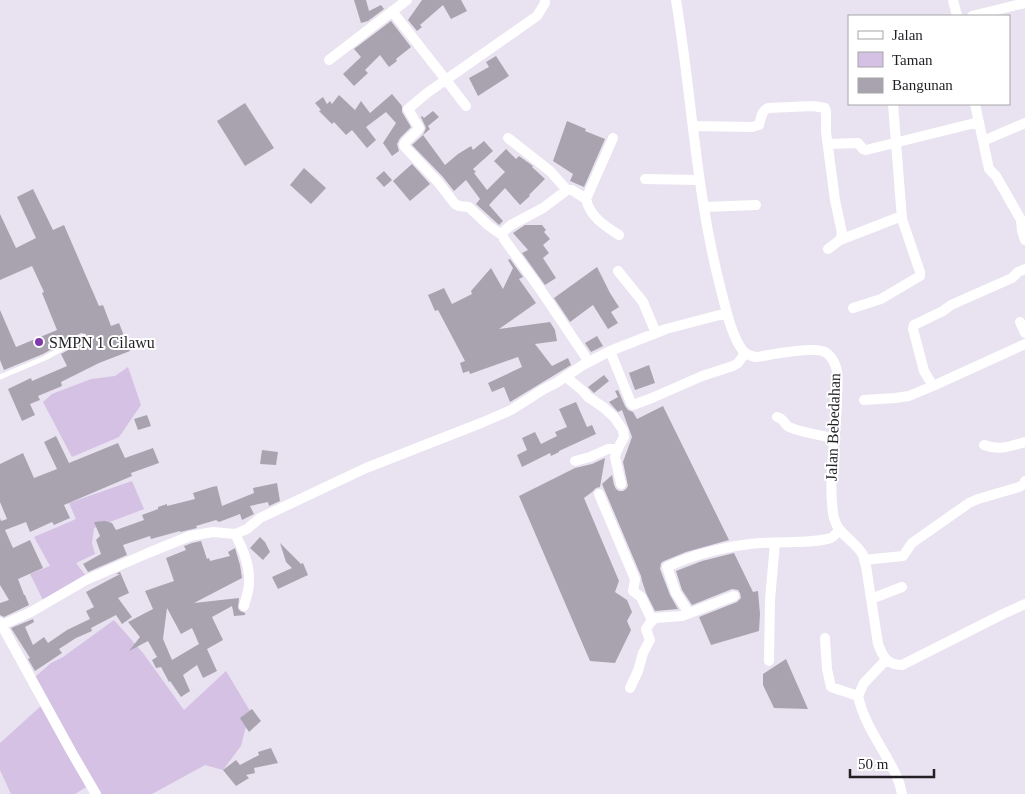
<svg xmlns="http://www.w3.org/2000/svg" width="1025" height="794" font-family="Georgia,serif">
<rect width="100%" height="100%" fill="#e9e2f0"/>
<path fill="#d4c1e4" d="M128,367L141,405L119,437L72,457L43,402L52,394L91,379L115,376Z
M132,481L144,509L94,528L92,543L95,554L76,563L86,576L43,600L30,574L50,566L34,537L76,519L69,503Z
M114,620L143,653L184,710L226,671L250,711L241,746L223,770L205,765L152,794H101L35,677L51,663L63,657Z
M41,706L86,787L75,794H11L0,770V743Z"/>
<path fill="#a9a3af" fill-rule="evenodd" d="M354,0H366L369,11L381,5L384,9L368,21L361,23Z
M422,0H461L467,11L451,19L443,5L420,25L422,27L417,31L408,20Z
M391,21L411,47L396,59L397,61L389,67L380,55L365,70L368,73L354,86L343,74L361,57L354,49Z
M496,56L509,76L478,96L469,78L489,67L486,62Z
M392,94L402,106V112L411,127L400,138L397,144L399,151L392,156L383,143L396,123L386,112L366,127L376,140L367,148L352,130L346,135L334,122L332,124L319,111L321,110L315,103L323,97L327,104L330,101L332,104L339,95L355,110L361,101L370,113Z
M245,103L274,148L245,166L217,121Z
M433,111L439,117L428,126L430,129L423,135L426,128L421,117L422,116L424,118Z
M567,121L586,129L585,131L605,139L584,187L570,181L573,174L553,161Z
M423,135L445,165L458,154L471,146L473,150L484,141L493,151L473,169L476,172L474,173L487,190L505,172L494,161L506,149L516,159L519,156L533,166L532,167L545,179L529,195L530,196L520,205L505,188L489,205L503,221L499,225L476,204L480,199L466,180L454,191L443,177L412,145Z
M412,164L430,184L410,201L393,181Z
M304,168L326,188L311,204L290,185Z
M384,171L392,180L384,187L376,178Z
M33,189L53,230L64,225L99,306L103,305L111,326L119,323L130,351L99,363L61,382L62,386L38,396L40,400L30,404L35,415L22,421L8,389L31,378L32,381L67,366L61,354L85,341L87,338L86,334L81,333L43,354L4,370L0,360V310L16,347L57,330L42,293L44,292L32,266L0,280V214L16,248L36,238L17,197Z
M525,225H542L546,230L544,232L550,239L543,245L549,253L543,258L556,278L545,285L522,253L528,250L513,233Z
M510,259L523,277L519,279L536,303L499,329L550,322L555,330L557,341L535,344L552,366L568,358L571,365L510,402L504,387L492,392L488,383L522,367L518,357L470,374L469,371L463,373L460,363L465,361L438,310L435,311L428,295L444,288L452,304L472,294L471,291L491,268L503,289L513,268L508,260Z
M597,267L610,293L619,307L611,312L618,323L608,329L593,305L570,322L554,298Z
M597,336L603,346L591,352L585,343Z
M649,365L655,383L635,390L629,373Z
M604,375L609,381L594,393L588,387Z
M618,390L625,406L628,410L633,412L637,419L663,406L729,540L686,552L664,561L661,563L660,569L670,595L678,609L655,611L646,593L642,581L641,576L602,484L612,475L614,485L616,489L619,491H623L626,489L628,486L623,462L632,437L622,410L618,412L609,402L618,397L615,391Z
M576,402L587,427L592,425L596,434L559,451V452L551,456L550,453L522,467L517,455L527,450L522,438L535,432L541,444L557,436L555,432L567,427L559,409Z
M147,415L151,426L138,430L134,419Z
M56,436L69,463L118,443L125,458L153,448L159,463L131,473L132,476L64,505L70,518L54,525L52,522L30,532L26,522L5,530L13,548L30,540L43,568L18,579L24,595H25L29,605L4,617L0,615V603L9,600L0,585V518L1,521L7,519L0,502V464L23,453L34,478L57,469L44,442Z
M262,450L278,452L276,465L260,464Z
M605,458L600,487L596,488L592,492L584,498L619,581L615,592L627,600L632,612L627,621L631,630L615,663L590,661L519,496L575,468L592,464Z
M277,483L280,501L269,506L268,502L250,506L254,514L242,520L240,514L219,522L216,520L196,526L197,528L180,532V531L151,539L150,536L123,545L127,555L88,572L83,564L101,554L96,540L100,536L94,522L105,521L112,523L116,530L144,520L142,515L158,509V507L167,504V506L195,499L193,493L212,487L217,486L222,506L254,493L253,488Z
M260,537L265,542L270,552L263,560L250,548Z
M201,541L207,559L209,558L210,561L230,556L228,552L235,548L240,565L242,578L194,603L239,598L238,608L240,611L245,613V615L234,616L232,606L212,617L223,640L207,649L217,671L203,678L197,665L183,675L190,691L181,697L170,681L169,682L161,667L156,668L152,660L157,657L148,641L129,651L140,637L128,622L153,609L145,591L174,581L166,558L186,550L184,546L192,543ZM167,608L181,634L192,628L199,644L172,660L163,639Z
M280,543L301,564L303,563L308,575L278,589L272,577L292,568L286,562Z
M734,553L753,592L758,591L760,614L759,631L711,645L699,617L737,602L741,598L740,593L738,590L732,589L692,605L682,590L676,571L702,561Z
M120,572L129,593L118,598L132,617L122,624L116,615L91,628L92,631L76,638L59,649L62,653L35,671L28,659L30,658L11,628L33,619L34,622L25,627L33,645L44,637L48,643L67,630L90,619L86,611L94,607L86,592L120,574H116Z
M786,659L808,709L774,708L763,685V674Z
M252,709L261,721L249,732L240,718Z
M271,748L278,763L254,768L255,773L246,775L249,778L236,786L223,770L236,760L240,765L259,755L258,752Z"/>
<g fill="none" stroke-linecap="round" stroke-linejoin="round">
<path stroke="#fff" stroke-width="5" d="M0,377L45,358L83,337"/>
<path stroke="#fff" stroke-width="10" d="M676,0C692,97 696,195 721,290C726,309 731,335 743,351C747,355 751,356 756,357C770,355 814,346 825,352C830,355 834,361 836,367C839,377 837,391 837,401C836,437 828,478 833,513C836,535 853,538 863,555C864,559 865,563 866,566L878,644C883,657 887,665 902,665L1003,614L1025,604
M953,0L957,16
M392,11L446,80L466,106
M972,16L1025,3
M329,60L407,0
M975,104L989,169L996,176L1021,220L1022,231L1025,240
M693,126L752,127L759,125C761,119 761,111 768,108L813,106L825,108L826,111V132L835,200L842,233L840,240L828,249
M508,138L550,171L567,190
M983,141L1025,123
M828,144L858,143L863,149L866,150L979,122
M645,179L699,180
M586,199L613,138
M704,207L756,205
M502,235L489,226L469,207L459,206L455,204L438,182L405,147L404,145C407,138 415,135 419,128L408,109L427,93L537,16L545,3V0
M840,240L902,216
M618,271L643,302L656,333
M853,308L881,299L920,276V272L902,219L893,104
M1020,322L1025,333
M610,351L631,403L633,405L652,398L702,376L733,366L738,363L745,353
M589,362L540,289L504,239L502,233L511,225L543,208L567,190H572L586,199C590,217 605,226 619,235
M566,377L583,391L588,397L603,407L614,417L623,430L624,437L617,450L615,457L621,484
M933,386L924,371L913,329L914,325L943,311L951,305L1012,278L1018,272L1025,269
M864,400L895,398L909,396L933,386L1025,344
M777,417C785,419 783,423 789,427C803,433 820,435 834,438
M984,445C1000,451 1010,446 1025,442
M575,461L590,457L608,449H618
M599,494L635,579L633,591L641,597L652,620
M235,534C243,549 250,565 249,583C249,590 246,598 244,606
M864,560L903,556L912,543L969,503L978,499L1019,487L1024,484L1025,481
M871,599L902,587
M689,613L676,593L667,567C693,554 732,545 761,543C783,541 805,544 827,539C833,538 835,535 839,530
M0,622L72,753L96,794
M2,625L31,612L86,580L148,553L190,536L213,532L235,534L247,529L260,518L366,468L481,423L511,410L544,389L556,383L583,365L610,351L666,329L727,313
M825,638L827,669L831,687L858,696
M886,660L864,683L858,696C865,727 883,747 896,775C899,781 901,788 902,794
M769,661L770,600L775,543
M630,688L638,671L643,653L650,640L646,629L650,623L655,618L682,616L734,596"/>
</g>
<circle fill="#7f39ac" stroke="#fff" stroke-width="2" cx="39" cy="342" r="5"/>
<g text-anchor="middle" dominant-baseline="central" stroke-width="4" stroke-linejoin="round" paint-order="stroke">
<g font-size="16" fill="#211f24" stroke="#fff" text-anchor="start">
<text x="49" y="342">SMPN 1 Cilawu</text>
</g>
<g font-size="16" fill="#211f24" stroke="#fff">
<text transform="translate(833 427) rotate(-88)">Jalan Bebedahan</text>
</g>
</g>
<rect x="848" y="15" width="162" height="90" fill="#ffffff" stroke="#a6a5a7"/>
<rect x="858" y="31" width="25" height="8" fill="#ffffff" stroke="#a6a5a7"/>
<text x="892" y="40" font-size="15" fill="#211f24">Jalan</text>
<rect x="858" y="52" width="25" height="15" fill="#d4c1e4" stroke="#a6a5a7"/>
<text x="892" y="65" font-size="15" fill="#211f24">Taman</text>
<rect x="858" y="78" width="25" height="15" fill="#a9a3af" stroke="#a6a5a7"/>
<text x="892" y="90" font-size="15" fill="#211f24">Bangunan</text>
<path d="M850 769v8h84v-8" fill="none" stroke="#211f24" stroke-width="2.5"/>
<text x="858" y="769" font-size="15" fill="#211f24" stroke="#ffffff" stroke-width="4" paint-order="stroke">50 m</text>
</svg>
